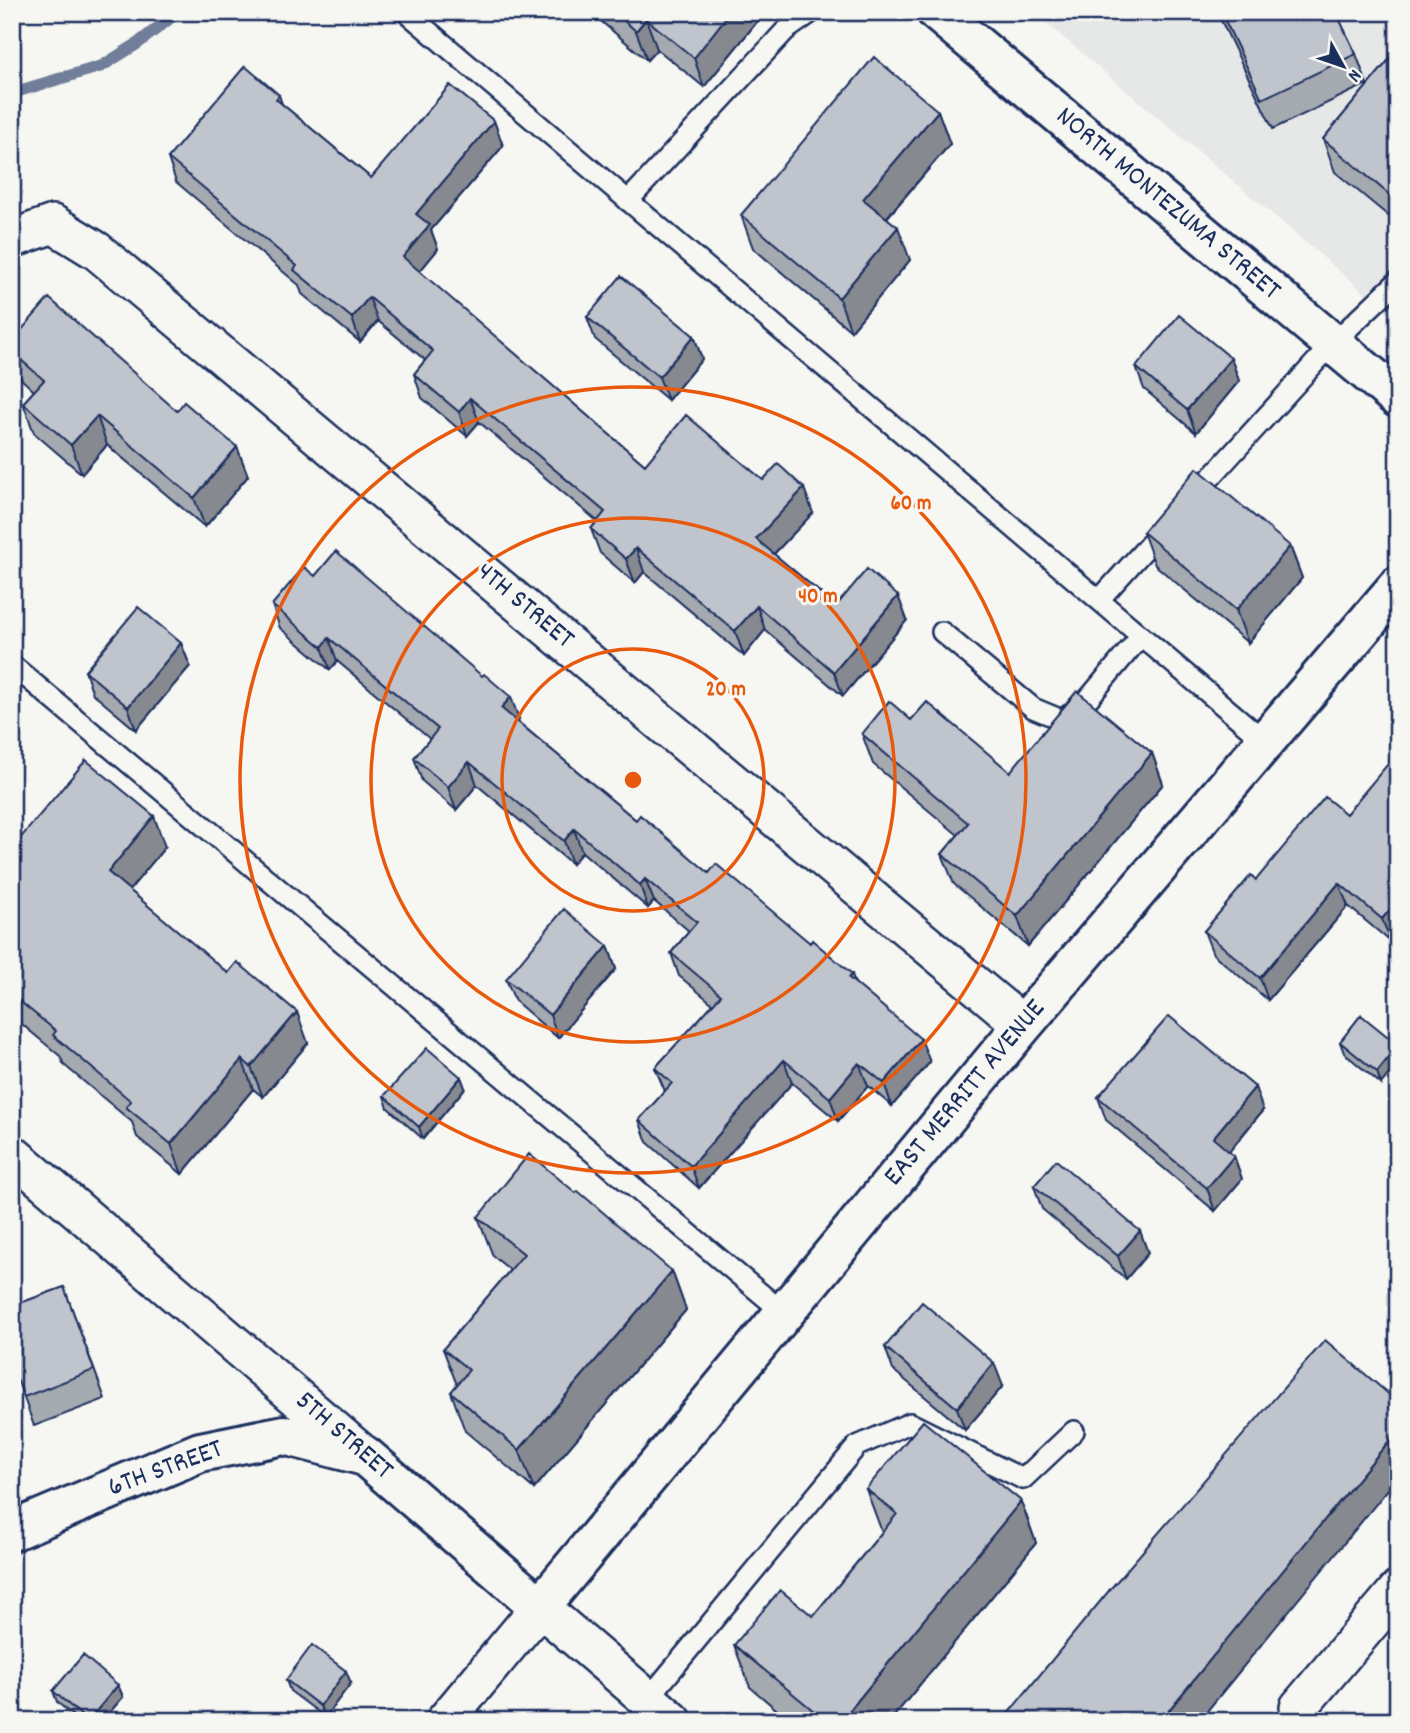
<svg xmlns="http://www.w3.org/2000/svg" width="1410" height="1733" font-family="Dekko,sans-serif">
<rect width="100%" height="100%" fill="#f6f6f2"/>
<filter id="ink" filterUnits="userSpaceOnUse"><feTurbulence type="fractalNoise" baseFrequency=".0143" numOctaves="2"/><feDisplacementMap in="SourceGraphic" scale="14" xChannelSelector="R" yChannelSelector="G"/><feConvolveMatrix kernelMatrix="1 2 1 2 8 2 1 2 1" color-interpolation-filters="sRGB"/></filter>
<g filter="url(#ink)">
<path fill="#e6e7e7" d="M1033,12H1398V321L1270,212Z"/>
<g fill="none" stroke-linecap="round" stroke-linejoin="round">
<path stroke="#717e99" stroke-width="12" d="M12,93L102,66L137,44L178,12"/>
<g stroke="#1b2f5e" stroke-width="24">
<path id="service" d="M406,12L1266,742
M628,201L785,31L812,12
M1192,498L1333,343L1398,281
M1099,600L1164,528
M942,632L1033,708L1062,720L1083,705L1141,636
M12,665L784,1313
M648,1699L857,1446L910,1423L1023,1479L1074,1431"/>
</g>
<g stroke="#1b2f5e" stroke-width="42">
<path id="minor" d="M12,239L53,224L97,251L1023,1025
M12,1154L365,1456
M1299,1707L1398,1590
M445,1721L540,1607L673,1721"/>
</g>
<g stroke="#1b2f5e" stroke-width="44">
<path id="tertiary" d="M12,1531L200,1452L284,1435L365,1456L540,1607L1023,1025L1398,586"/>
</g>
<g stroke="#1b2f5e" stroke-width="44">
<path id="primary" d="M937,12L1398,398"/>
</g>
<use href="#service" stroke="#f6f6f2" stroke-width="19"/>
<use href="#minor" stroke="#f6f6f2" stroke-width="37"/>
<use href="#tertiary" stroke="#f6f6f2" stroke-width="38"/>
<use href="#primary" stroke="#f6f6f2" stroke-width="38"/>
</g>
<path fill="#a5a9b0" stroke="#1b2f5e" stroke-width="2" d="M590,12H765L704,87L657,49L647,60Z
M1217,12H1344L1337,15L1356,54L1367,84L1273,129Z
M1398,49V224L1335,172L1323,139Z
M279,95L282,104L371,178L494,121L503,146L431,230L438,249L419,272L645,465L763,480L813,513L774,554L836,606L898,596L907,620L843,696L765,630L744,656L644,572L635,583L600,553L591,529L597,521L479,422L467,436L422,398L414,374L425,360L378,321L360,342L302,294L299,285L176,182L168,158Z
M938,111L950,144L887,218L910,260L851,331L753,248L741,215Z
M587,317L694,336L702,359L668,400L595,339Z
M12,341L177,411L237,447L248,476L205,527L107,445L82,474L34,433L23,403L34,391L18,376L12,361Z
M1231,358L1239,381L1196,433L1144,389L1136,367Z
M1143,532L1290,546L1302,578L1248,643L1155,565Z
M315,576L519,719L517,721L636,820L709,873L810,943L852,974L855,984L930,1062L892,1106L868,1086L838,1121L792,1083L699,1188L647,1142L639,1120L665,1091L655,1068L713,1004L679,976L671,953L689,931L654,901L648,908L582,852L572,864L477,785L456,810L422,781L414,758L430,739L337,661L330,670L280,628L272,605Z
M181,643L190,666L136,730L93,694L85,671Z
M862,734L1010,772L1152,753L1163,784L1028,946L954,884L942,854L958,835L873,764Z
M1346,814L1391,942L1348,906L1268,1000L1213,954L1204,931L1256,880Z
M165,847L129,890L308,1043L263,1097L253,1089L182,1174L137,1137L132,1122L64,1065L60,1056L12,1016V848Z
M608,946L616,969L558,1038L515,1001L506,979Z
M1361,1015L1381,1084L1344,1053L1340,1042Z
M461,1077L465,1088L423,1139L388,1108L384,1096Z
M1098,1097L1263,1110L1229,1152L1234,1156L1242,1179L1215,1211L1106,1120Z
M1034,1186L1140,1231L1148,1253L1126,1279L1042,1209Z
M478,1217L672,1271L686,1310L534,1489L465,1431L451,1392L457,1385L443,1349L510,1270L493,1256Z
M64,1287L105,1399L34,1426L18,1381L12,1383V1306Z
M885,1347L1003,1386L965,1430L893,1370Z
M866,1489L1021,1501L1036,1543L890,1721H790L750,1687L734,1645L813,1616L882,1532Z
M286,1680L351,1683L325,1717L290,1691Z
M118,1685L123,1697L102,1721H79L57,1702L53,1691Z"/>
<path fill="#868990" stroke="#1b2f5e" stroke-width="2" d="M730,12H765L704,87L694,58Z
M646,19L657,49L647,60L636,31Z
M938,111L950,144L875,231L863,199Z
M494,121L503,146L431,230L438,249L411,282L403,257L416,214Z
M1398,187V215L1391,196Z
M898,227L910,260L851,331L839,298Z
M369,297L378,321L360,342L352,318Z
M694,336L702,359L668,400L659,377Z
M1231,358L1239,381L1196,433L1187,410Z
M470,398L479,422L467,436L459,412Z
M97,416L107,445L82,474L71,445Z
M237,447L248,476L205,527L194,498Z
M804,488L813,513L765,563L756,539Z
M1290,546L1302,578L1248,643L1236,610Z
M636,548L644,572L635,583L626,559Z
M898,596L907,620L843,696L834,672Z
M757,606L765,630L744,656L735,631Z
M329,638L337,661L330,670L322,647Z
M181,643L190,666L136,730L128,707Z
M511,697L519,719L510,730L501,708Z
M1152,753L1163,784L1028,946L1017,916Z
M469,762L477,785L456,810L448,787Z
M154,816L165,847L119,903L108,872Z
M574,829L582,852L572,864L564,841Z
M645,879L654,901L648,908L640,885Z
M1339,883L1348,906L1268,1000L1260,978Z
M1398,900V933L1391,942L1382,919Z
M608,946L616,969L558,1038L550,1015Z
M297,1012L308,1043L263,1097L251,1067Z
M921,1039L930,1062L892,1106L884,1083Z
M1398,1046V1063L1381,1084L1377,1072Z
M242,1059L253,1089L182,1174L171,1144Z
M784,1060L792,1083L699,1188L691,1166Z
M859,1063L868,1086L838,1121L830,1098Z
M461,1077L465,1088L423,1139L419,1127Z
M1255,1087L1263,1110L1221,1161L1213,1138Z
M1234,1156L1242,1179L1215,1211L1207,1188Z
M1140,1231L1148,1253L1126,1279L1118,1256Z
M672,1271L686,1310L534,1489L519,1450Z
M994,1363L1003,1386L965,1430L957,1408Z
M1398,1430V1477L1199,1721H1160Z
M1021,1501L1036,1543L890,1721H841Z
M346,1671L351,1683L325,1717L320,1706Z
M118,1685L123,1697L102,1721H88Z"/>
<path fill="#c0c4cd" stroke="#1b2f5e" stroke-width="2" d="M614,12H730L694,58L646,19L636,31Z
M1221,12H1336L1356,54L1262,99Z
M1398,49V187L1391,196L1323,139Z
M874,57L938,111L863,199L898,227L839,298L741,215Z
M245,66L279,95L276,99L371,178L450,85L494,121L416,214L430,225L403,257L645,465L686,415L763,480L778,464L804,488L756,539L836,606L867,569L898,596L834,672L757,606L735,631L636,548L626,559L591,529L605,512L470,398L459,412L414,374L433,351L369,297L352,318L294,270L297,266L168,158Z
M621,276L694,336L659,377L587,317Z
M49,298L177,411L184,402L237,447L194,498L97,416L71,445L23,403L44,380L12,352V341Z
M1179,315L1231,358L1187,410L1136,367Z
M1197,468L1290,546L1236,610L1143,532Z
M336,551L482,676L484,674L511,697L501,708L636,820L640,815L709,873L716,864L810,943L812,940L852,974L849,978L921,1039L884,1083L859,1063L830,1098L784,1060L691,1166L639,1120L672,1083L655,1068L721,995L671,953L697,922L645,879L640,885L574,829L564,841L469,762L448,787L414,758L438,729L329,638L322,647L272,605L304,567L315,576Z
M138,607L181,643L128,707L85,671Z
M1077,691L1152,753L1017,916L942,854L968,823L862,734L889,701L911,720L927,702L1010,772Z
M1398,752V851L1394,855L1398,858V900L1382,919L1339,883L1260,978L1204,931L1251,875L1256,880L1325,797L1346,814Z
M86,760L154,816L108,872L228,973L237,962L297,1012L251,1067L242,1059L171,1144L126,1107L131,1101L53,1035L56,1031L12,995V848Z
M564,909L608,946L550,1015L506,979Z
M1361,1015L1398,1045L1377,1072L1340,1042Z
M1169,1016L1255,1087L1213,1138L1234,1156L1207,1188L1098,1097Z
M427,1048L461,1077L419,1127L384,1096Z
M529,1154L576,1193L578,1191L672,1271L519,1450L451,1392L469,1370L443,1349L524,1254L478,1217Z
M1056,1160L1140,1231L1118,1256L1034,1186Z
M64,1287L94,1370L24,1397L12,1366V1306Z
M922,1302L994,1363L957,1408L885,1347Z
M1325,1340L1398,1402V1430L1160,1721H1002L1112,1587Z
M923,1421L1021,1501L841,1721H826L734,1645L780,1590L813,1616L897,1514L866,1489Z
M312,1645L346,1671L320,1706L286,1680Z
M83,1655L118,1685L88,1721L53,1691Z"/>
</g>
<g fill="none" stroke="#e8590c" stroke-width="3.5">
<circle cx="633" cy="780" r="131"/>
<circle cx="633" cy="780" r="262"/>
<circle cx="633" cy="780" r="393"/>
</g>
<g text-anchor="middle" dominant-baseline="central" stroke-width="6" stroke-linejoin="round" paint-order="stroke">
<g font-size="28" fill="#1b2f5e" stroke="#f6f6f2">
<text transform="translate(1167 205) rotate(40)">NORTH MONTEZUMA STREET</text>
<text transform="translate(524 607) rotate(40)">4TH STREET</text>
<text transform="translate(966 1094) rotate(-50)">EAST MERRITT AVENUE</text>
<text transform="translate(343 1437) rotate(41)">5TH STREET</text>
<text transform="translate(166 1470) rotate(-20)">6TH STREET</text>
</g>
</g>
<circle cx="633" cy="780" r="10" fill="#e8590c" stroke="#f6f6f2" stroke-width="3.5"/>
<g font-size="21" text-anchor="middle" font-weight="bold" fill="#e8590c" stroke="#f6f6f2" stroke-width="6" stroke-linejoin="round" paint-order="stroke">
<text x="911" y="509">60 m</text>
<text x="818" y="602">40 m</text>
<text x="726" y="695">20 m</text>
</g>
<rect width="1410" height="1733" fill="none" stroke="#f6f6f2" stroke-width="42"/>
<rect x="21" y="21" width="1368" height="1691" fill="none" stroke="#1b2f5e" stroke-width="2.5" filter="url(#ink)"/>
<g transform="translate(1343 66) rotate(130)" stroke="#f6f6f2" stroke-width="5" paint-order="stroke">
<path d="M0-5L12 26L0 18L-12 26Z" fill="#1b2f5e"/>
<text y="-10" font-size="19" font-weight="bold" text-anchor="middle" fill="#1b2f5e">N</text>
</g>
</svg>
